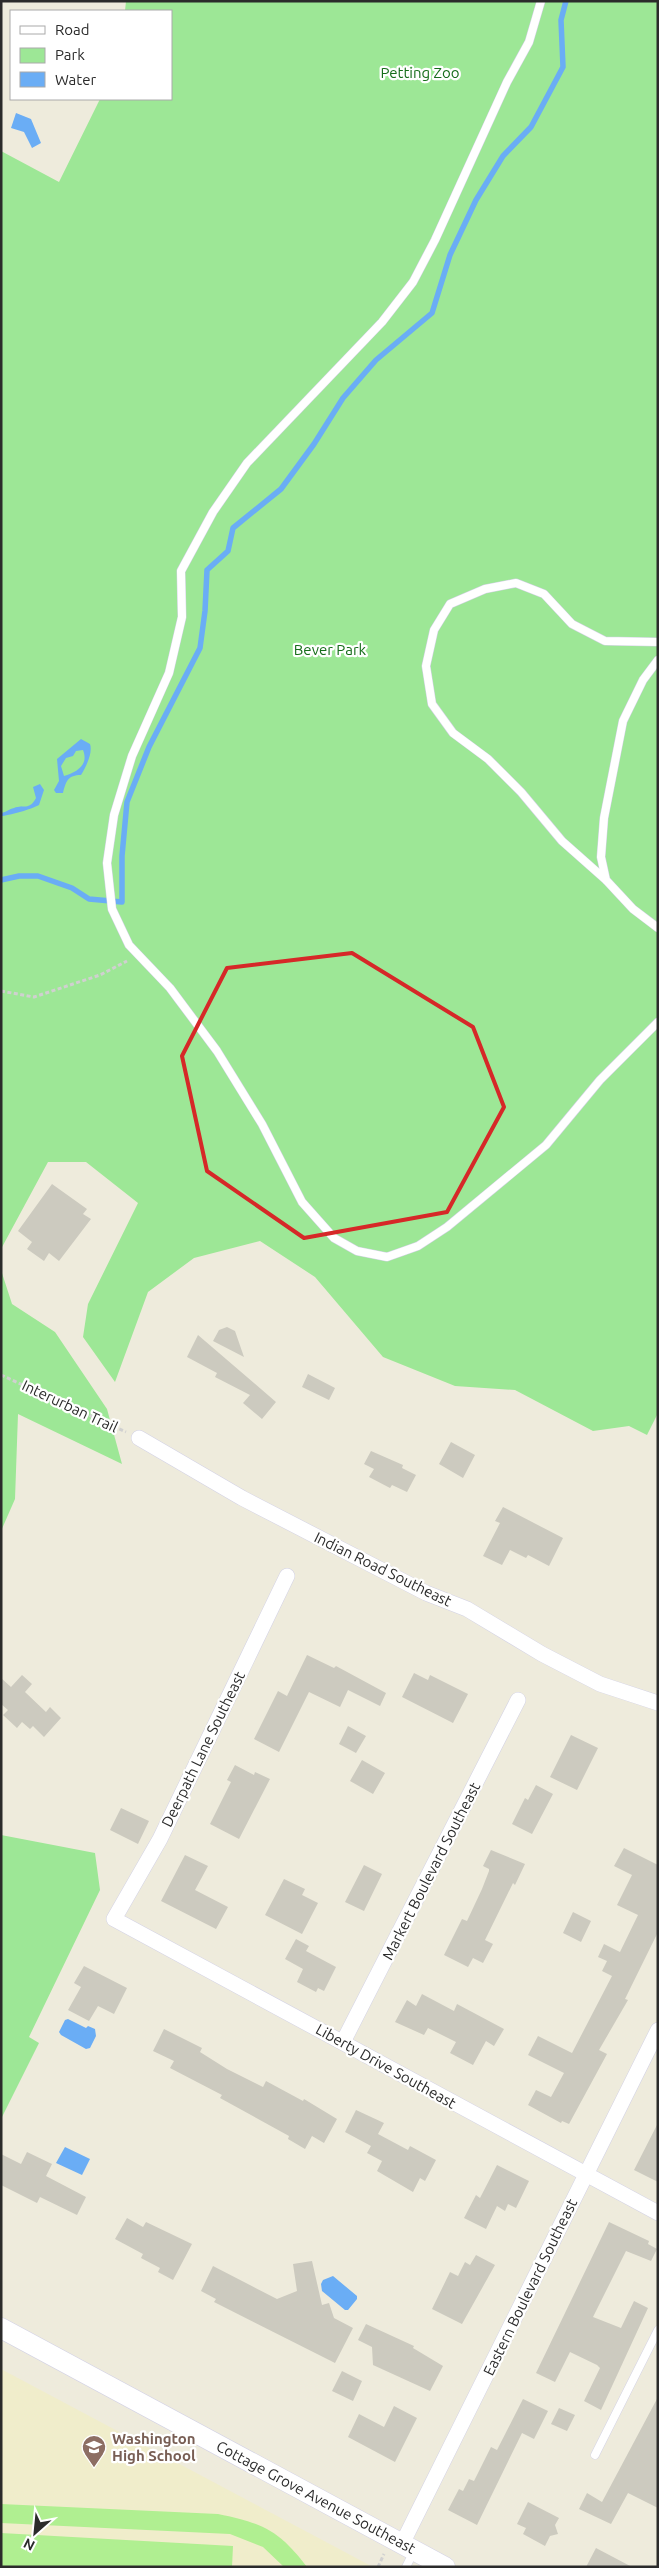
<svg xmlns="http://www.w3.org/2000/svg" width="659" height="2568" font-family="Ubuntu,sans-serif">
<rect width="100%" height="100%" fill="#eeebdc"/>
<path fill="#f0edcb" d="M1,2369L373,2567H1Z"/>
<path fill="#9de796" d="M126,1H658V1413L647,1435L629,1426L593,1431L515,1390L455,1386L383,1357L315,1277L260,1241L194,1258L148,1292L115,1382L83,1337L88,1304L138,1203L86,1162H48L1,1249V151L59,182L100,99H171V11H125Z
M1,1270L12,1304L55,1332L107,1409L122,1464L18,1414L15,1499L1,1531Z
M1,1835L95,1853L100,1890L29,2037L39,2043L1,2119Z"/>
<path fill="#b0ef91" d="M1,2504L218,2514C262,2523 279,2530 307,2567H284L263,2547L230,2534L1,2523Z
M1,2533L233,2546L232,2567H1Z"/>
<path fill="#6aadf5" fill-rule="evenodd" d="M16,113L31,119L41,143L32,148L24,132L11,128Z
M81,739L90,744C93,753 86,767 81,775C68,775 66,781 63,793H56L54,790L59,781L57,759ZM83,750C89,765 77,772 64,776L61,766L66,758L73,756L76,751Z
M40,784L44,790L39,805C32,809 8,816 1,816V813C7,812 9,809 14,808C24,804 29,811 36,798L33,787Z
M68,2019L86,2028L88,2026L95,2029L96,2036L90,2048L86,2049L61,2035L59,2032L65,2020Z
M65,2147L90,2159L82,2175L56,2163Z
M333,2276L357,2296V2299L348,2310H345L322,2291L321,2284L323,2280Z"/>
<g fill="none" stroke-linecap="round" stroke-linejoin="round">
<path stroke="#6aadf5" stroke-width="5.5" d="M1,880L19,876H38L72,888L89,899L122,902V856L127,802L149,747L200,648L205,611L207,570L228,551L233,528L281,489L314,444L343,398L376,360L432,313L450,255L476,200L503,156L531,127L563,67L561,20L566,1"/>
</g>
<path fill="#cccabf" d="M52,1184L87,1209L83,1214L91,1219L59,1261L49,1253L44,1261L27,1249L32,1242L18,1231Z
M227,1327L235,1331L244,1357L213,1341L219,1330Z
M198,1335L276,1402L262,1419L243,1403L250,1395L215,1377L217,1373L187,1357Z
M308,1374L335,1388L329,1400L302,1387Z
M451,1442L475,1455L463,1478L439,1464Z
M371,1451L403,1465L402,1468L416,1475L407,1492L392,1485L390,1488L369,1477L374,1469L364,1464Z
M503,1507L563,1538L549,1566L528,1555L526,1558L510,1550L502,1565L483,1556L500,1523L495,1521Z
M307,1655L334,1668L336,1666L386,1693L380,1706L348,1690L340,1707L309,1692L279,1752L254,1739L278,1691L287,1696Z
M414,1673L428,1680L430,1675L468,1694L453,1723L402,1697Z
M22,1675L32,1684L25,1692L46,1712L50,1707L61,1718L44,1737L33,1726L30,1729L22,1722L17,1728L3,1715L8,1710L1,1704V1678L11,1687Z
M348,1726L366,1736L356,1753L339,1744Z
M571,1735L598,1748L577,1790L550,1777Z
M362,1760L385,1773L373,1794L350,1781Z
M235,1765L254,1775L255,1772L270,1779L239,1839L210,1824L231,1782L227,1780Z
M536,1785L553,1794L532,1834L512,1824L525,1798L528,1800Z
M121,1808L149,1821L138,1844L110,1830Z
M624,1848L658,1865V1932L625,1999L628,2000L599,2050L607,2054L569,2124L562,2121L561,2123L528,2105L536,2090L551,2097L564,2073L528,2055L538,2036L572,2053L612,1976L602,1971L607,1961L598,1957L604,1944L620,1952L638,1915L617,1905L632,1875L614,1866Z
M491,1850L525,1864L515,1885L513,1883L485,1940L493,1944L483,1963L473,1958L468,1967L444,1955L462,1919L467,1921L482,1889L489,1871V1869L483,1866Z
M185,1855L208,1866L195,1890L228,1907L216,1929L161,1901Z
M364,1865L382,1874L364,1911L345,1902Z
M284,1879L305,1889L302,1895L318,1903L302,1934L265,1915Z
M573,1912L591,1921L581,1942L563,1933Z
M296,1939L309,1946L306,1951L336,1967L324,1991L318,1988L316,1992L297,1982L303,1969L285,1959Z
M84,1966L127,1988L114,2014L98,2006L89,2021L68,2010L81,1987L74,1983Z
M422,1994L454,2011L457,2004L504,2029L494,2046L486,2041L473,2065L450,2053L456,2042L428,2028L424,2035L395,2022L407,2000L416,2006Z
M164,2029L202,2048L200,2052L227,2069L263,2087L266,2081L303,2101L304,2099L337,2119L324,2143L312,2136L305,2149L288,2139L289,2136L220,2098L222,2095L170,2068L174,2061L153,2051Z
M356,2110L384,2123L378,2134L408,2150L410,2146L436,2160L425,2181L420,2178L413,2192L377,2171L382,2161L367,2153L371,2146L345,2132Z
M658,2123V2182L634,2170Z
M27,2152L52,2164L46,2176L86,2197L77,2215L40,2197L37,2203L1,2185V2154L21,2164Z
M497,2165L529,2181L516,2208L508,2204L505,2211L497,2206L486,2229L464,2218L476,2195L480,2198Z
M127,2218L143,2227L146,2222L192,2244L173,2280L158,2272L160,2268L141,2258L143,2254L115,2239Z
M609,2222L649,2241L648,2244L657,2249L651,2261L626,2251L593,2317L621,2328L634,2301L648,2308L601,2410L584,2401L600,2368L597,2365L570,2352L555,2382L536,2373Z
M476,2255L495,2265L462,2324L432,2309L450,2272L458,2276L465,2262L470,2265Z
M312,2261L322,2305L329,2303L334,2318L353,2328L335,2363L214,2302L216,2299L201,2291L213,2266L277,2299L297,2291L293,2264Z
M366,2324L414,2346L413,2348L443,2366L430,2391L373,2365L372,2347L358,2340Z
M342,2371L362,2381L353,2401L332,2391Z
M658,2397V2508L628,2493L611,2524L579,2509L587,2493L602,2502Z
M523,2399L548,2411L534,2439L522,2433L477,2525L448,2510L459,2489L463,2491L469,2479L474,2481L491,2447L497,2450Z
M394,2406L417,2418L395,2462L348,2437L359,2414L384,2427Z
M559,2408L575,2415L567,2431L551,2424Z
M528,2502L559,2518L555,2525L558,2534L550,2536L545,2546L523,2534L526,2528L517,2524Z
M596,2548L632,2567H586Z"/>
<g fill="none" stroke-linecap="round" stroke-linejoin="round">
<g stroke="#d3d2e5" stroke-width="9">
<path id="lane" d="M541,1L529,42L507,82L435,240L413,282L382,322L247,463L213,512L181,571L182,617L169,673L132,756L114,815L107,863L112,909L129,945L170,988L217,1051L262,1124L302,1202L334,1238L357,1251L387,1257L418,1246L447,1227L546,1145L600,1080L658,1022
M658,642L605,641L572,624L544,594L516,583L485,589L450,604L434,630L426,666L432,704L453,733L488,759L521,792L562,841L606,880L633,909L658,928
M606,880L601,857L604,818L623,721L643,680L658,660
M595,2455L658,2330
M406,2567L414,2551"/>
</g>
<g stroke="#d3d2e5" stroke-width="16">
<path id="street" d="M139,1438L242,1498L426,1593L467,1609L542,1654L600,1684L658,1703
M287,1576L160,1839L114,1919L658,2213
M343,2042L518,1700
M402,2544L658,2030"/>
</g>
<g stroke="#d3d2e5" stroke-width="21">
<path id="secondary" d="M1,2328L445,2567"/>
</g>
<path stroke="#d0d0d0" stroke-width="3" stroke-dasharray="4 2.5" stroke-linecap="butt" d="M1,991L34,997L100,975L127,961
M1,1375L126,1432
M378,2567L384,2554"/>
<use href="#lane" stroke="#fff" stroke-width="8"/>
<use href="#street" stroke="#fff" stroke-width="15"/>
<use href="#secondary" stroke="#fff" stroke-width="20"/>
</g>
<path fill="none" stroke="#d62828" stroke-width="4" stroke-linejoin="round" d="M352,953L473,1027L504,1107L447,1212L304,1238L207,1171L182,1056L227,968Z"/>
<defs>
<g id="school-pin" transform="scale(1.25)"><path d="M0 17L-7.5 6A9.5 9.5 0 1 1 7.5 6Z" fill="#8d6e63" stroke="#fff"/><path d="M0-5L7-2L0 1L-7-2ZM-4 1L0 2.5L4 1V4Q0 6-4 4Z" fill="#fff"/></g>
</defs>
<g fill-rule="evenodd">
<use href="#school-pin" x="94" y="2447"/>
</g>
<g text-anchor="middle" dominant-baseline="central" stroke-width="4.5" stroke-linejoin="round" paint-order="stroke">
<g font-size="15" fill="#166d1a" stroke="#fff">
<text x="420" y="72">Petting Zoo</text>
<text x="330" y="649">Bever Park</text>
</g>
<g font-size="15" fill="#2b2b2b" stroke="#fff">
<text transform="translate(70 1406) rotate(25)">Interurban Trail</text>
<text transform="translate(383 1569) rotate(26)">Indian Road Southeast</text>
<text transform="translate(203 1749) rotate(-64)">Deerpath Lane Southeast</text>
<text transform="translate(431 1871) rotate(-63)">Markert Boulevard Southeast</text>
<text transform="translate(386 2066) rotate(29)">Liberty Drive Southeast</text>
<text transform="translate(530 2287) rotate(-64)">Eastern Boulevard Southeast</text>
<text transform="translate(316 2497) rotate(28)">Cottage Grove Avenue Southeast</text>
</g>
<g font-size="15" font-weight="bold" fill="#785e54" stroke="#fff" text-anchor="start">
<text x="112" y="2438">Washington<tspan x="112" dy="17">High School</tspan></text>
</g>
</g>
<rect width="659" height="2568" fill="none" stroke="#2b2b2b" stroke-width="5"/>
<rect x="10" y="10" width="162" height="90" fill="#ffffff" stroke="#aaaaaa"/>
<rect x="20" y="26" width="25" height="8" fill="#ffffff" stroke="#aaaaaa"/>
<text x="55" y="35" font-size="15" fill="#2b2b2b">Road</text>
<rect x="20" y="48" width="25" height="15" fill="#9de796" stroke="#aaaaaa"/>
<text x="55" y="60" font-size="15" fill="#2b2b2b">Park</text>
<rect x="20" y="72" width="25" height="15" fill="#6aadf5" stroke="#aaaaaa"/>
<text x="55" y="85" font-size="15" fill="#2b2b2b">Water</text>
<g transform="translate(35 2533) rotate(207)" stroke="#ffffff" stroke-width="4" paint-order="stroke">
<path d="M0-4L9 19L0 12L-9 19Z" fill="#2b2b2b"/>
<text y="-8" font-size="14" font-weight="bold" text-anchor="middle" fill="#2b2b2b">N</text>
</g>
</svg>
